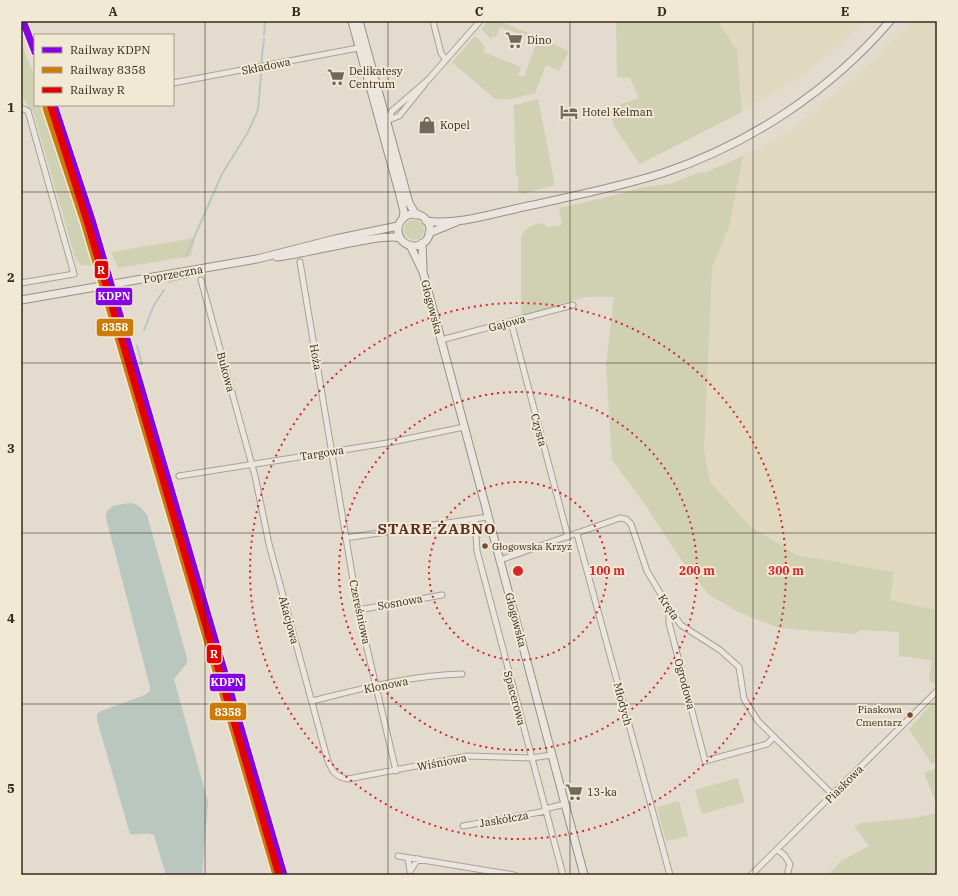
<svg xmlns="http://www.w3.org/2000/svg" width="958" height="896" font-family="'IBM Plex Serif',serif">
<rect width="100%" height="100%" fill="#e2dbce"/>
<path fill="#e0d9c0" d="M718,21H864L834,50L797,79L742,112L737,50Z
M911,21H937V610L890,600L894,572L796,555L749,525L710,482L704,450L712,268L729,227L743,156L790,131L873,61Z"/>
<path fill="#d0d0b2" d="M488,21H500L569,51L559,71L546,65L535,93L511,99H495L452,62L474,37H477L485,47L483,52L521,67L518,75L524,77L537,41L500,27L496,37L493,36L491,39L481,29Z
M616,21H718L737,50L742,112L640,164L614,126L610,112L621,104L639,98L630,78L617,77Z
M21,43L35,77V105H45L98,266L81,265L75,257L33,111C15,98 21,63 21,43Z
M538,99L555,185L522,194L518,191V176H516L514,105Z
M743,156L729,227L712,268L704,450L710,482L749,525L796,555L894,572L890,600L937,610V686L929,680L932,660L899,656V632L861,630L854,634L779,628L738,612L708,594L680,558L644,503L612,460L606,365L614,297H586L521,316V237C526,227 532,225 543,223L548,227L562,225L559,208L608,197L644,187L670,184L700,172L704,173Z
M404 230a10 10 0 1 1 20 0a10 10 0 1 1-20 0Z
M195,238L191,256L118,268L111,252Z
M937,698V762L932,764L909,729Z
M937,768V805L924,773Z
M738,778L744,802L702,814L695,790Z
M679,801L688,836L666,841L657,807Z
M937,813V875H828L841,861L869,846L854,826L862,823L915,818Z"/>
<path fill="#b9c7be" d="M129,503C137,503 142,508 147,515L187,658V663L174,679L208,802L202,875H166L154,835C146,831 139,836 130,834L97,720V714L101,711L145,695L150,691V687L106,518L107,511L113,506Z"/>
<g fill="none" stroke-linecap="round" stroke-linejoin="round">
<path stroke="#b9c7be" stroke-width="2" d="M264,35L265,21
M261,64L264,39
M186,256L222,174L248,132L258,110L261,74
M169,282L170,281L189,277
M144,330L154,305L164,290
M137,346L142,364H140"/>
<g stroke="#a7a197" stroke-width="7">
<path id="street" d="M433,21L441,53L446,60
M173,83L358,48
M21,108L28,111L74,274L21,283
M386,121L399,116L424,85
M388,121L392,111L428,80L480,21
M300,262L358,610L396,771
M201,280L255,476L269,544L327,758C331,770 335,777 348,779L468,756L531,758L552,755
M511,322L568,537
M441,340L573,305
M179,476L387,443L464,427
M475,520L477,551L563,875
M577,534L670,875
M345,538L488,517
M500,560L620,518L626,519L631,524L647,571L669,608L681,625L720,650L739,667L744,699L758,721L833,795
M669,608V623L705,761L767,744L774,737
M358,610L442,595
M312,701C361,689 411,675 462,674
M545,809L565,804
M463,826L546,811
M777,849L785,856L790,864L787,875
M398,856L514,875
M408,858L410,871L418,859
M751,875L937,691"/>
</g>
<g stroke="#979087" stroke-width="9">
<path id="secondary" d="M352,21L399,192L404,212L403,218
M359,21L409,203L416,215
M398 230a16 16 0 1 1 32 0a16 16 0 1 1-32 0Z
M426,221C457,226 498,212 528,206C573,196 619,187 663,173C750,144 831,90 890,21
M429,233L456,222
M422,243L423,269
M410,245L423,272L584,875
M277,257C301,255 384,232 400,238
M21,300L257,259L335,239L398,226"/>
</g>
<use href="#street" stroke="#eae6de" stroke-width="5"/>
<use href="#secondary" stroke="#eae6de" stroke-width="7"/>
<g stroke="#f2e9d5" stroke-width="10">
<path id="rail-1" d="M23,21L35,52
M54,105L92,220L284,875"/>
</g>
<g stroke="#f2e9d5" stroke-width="10">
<path id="rail-2" d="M46,108L84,222L276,875"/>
</g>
<g stroke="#f2e9d5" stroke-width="10">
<path id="rail-3" d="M51,107L87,221L279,875"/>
</g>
<use href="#rail-1" stroke="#8500e5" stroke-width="7"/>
<use href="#rail-2" stroke="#cc7a08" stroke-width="7"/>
<use href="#rail-3" stroke="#e50000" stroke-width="7"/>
</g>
<path fill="none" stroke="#352a20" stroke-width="1" stroke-opacity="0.55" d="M205,21V875M388,21V875M570,21V875M753,21V875M21,192H937M21,363H937M21,533H937M21,704H937"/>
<g fill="none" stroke="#d62828" stroke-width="2" stroke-dasharray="2 4">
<circle cx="518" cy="571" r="89"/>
<circle cx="518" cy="571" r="179"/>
<circle cx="518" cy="571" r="268"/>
</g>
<defs>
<g id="supermarket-bare" transform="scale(1.38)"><path d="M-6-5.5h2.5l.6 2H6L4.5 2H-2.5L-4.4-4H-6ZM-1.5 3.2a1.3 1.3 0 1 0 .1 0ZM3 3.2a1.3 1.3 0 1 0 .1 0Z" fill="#72685d" stroke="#f2e9d5" stroke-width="2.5" paint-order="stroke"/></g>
<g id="hotel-bare" transform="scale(1.38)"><path d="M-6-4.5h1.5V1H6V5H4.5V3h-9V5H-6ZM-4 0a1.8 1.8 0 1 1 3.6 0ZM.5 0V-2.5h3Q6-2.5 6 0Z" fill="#72685d" stroke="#f2e9d5" stroke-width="2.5" paint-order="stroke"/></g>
<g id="shop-bare" transform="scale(1.38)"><path d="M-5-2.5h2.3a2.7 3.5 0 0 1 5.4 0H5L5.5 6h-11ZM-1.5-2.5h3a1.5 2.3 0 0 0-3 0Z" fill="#72685d" stroke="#f2e9d5" stroke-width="2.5" paint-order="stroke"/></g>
</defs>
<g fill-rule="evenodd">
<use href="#supermarket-bare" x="514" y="40"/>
<use href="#supermarket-bare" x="336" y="77"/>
<use href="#hotel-bare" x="569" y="112"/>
<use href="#shop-bare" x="427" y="125"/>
<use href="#supermarket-bare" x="574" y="792"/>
</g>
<g fill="#7a4b2a" stroke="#f2e9d5" stroke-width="1.5">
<circle cx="485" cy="546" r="3.5"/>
<circle cx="910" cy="715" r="3.5"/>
</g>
<g text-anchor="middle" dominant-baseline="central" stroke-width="4" stroke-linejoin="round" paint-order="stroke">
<g font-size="10" fill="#352a20" stroke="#f2e9d5" text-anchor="start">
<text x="492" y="546">Głogowska Krzyż</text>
<text x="902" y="709" text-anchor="end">Piaskowa<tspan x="902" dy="13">Cmentarz</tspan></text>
</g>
<g font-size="11" fill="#352a20" stroke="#f2e9d5" text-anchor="start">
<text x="527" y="40">Dino</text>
<text x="349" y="71">Delikatesy<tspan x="349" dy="13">Centrum</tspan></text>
<text x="582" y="112">Hotel Kelman</text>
<text x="440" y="125">Kopel</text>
<text x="587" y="792">13-ka</text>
</g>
<g font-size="11" fill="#352a20" stroke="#f2e9d5">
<text transform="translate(266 66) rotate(-11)">Składowa</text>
<text transform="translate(173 274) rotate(-10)">Poprzeczna</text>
<text transform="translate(432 307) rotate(75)">Głogowska</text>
<text transform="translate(507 323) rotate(-15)">Gajowa</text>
<text transform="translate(316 357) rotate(80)">Hoża</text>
<text transform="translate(226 372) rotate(75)">Bukowa</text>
<text transform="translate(539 430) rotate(75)">Czysta</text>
<text transform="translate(322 453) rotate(-9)">Targowa</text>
<text transform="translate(400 602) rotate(-10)">Sosnowa</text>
<text transform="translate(669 607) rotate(56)">Kręta</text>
<text transform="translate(360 612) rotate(78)">Czereśniowa</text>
<text transform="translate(289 620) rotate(75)">Akacjowa</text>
<text transform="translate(516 620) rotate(75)">Głogowska</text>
<text transform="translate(685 684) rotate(75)">Ogrodowa</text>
<text transform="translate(386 685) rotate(-11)">Klonowa</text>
<text transform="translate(515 698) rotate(75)">Spacerowa</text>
<text transform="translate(623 704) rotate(75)">Młodych</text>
<text transform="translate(442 762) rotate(-11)">Wiśniowa</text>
<text transform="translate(844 784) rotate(-45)">Piaskowa</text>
<text transform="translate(504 819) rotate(-10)">Jaskółcza</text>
</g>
<g font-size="15" font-weight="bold" letter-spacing="1" fill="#5d2f24" stroke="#f2e9d5">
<text x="437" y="528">STARE ŻABNO</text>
</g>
</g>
<circle cx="518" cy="571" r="6" fill="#d62828" stroke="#f2e9d5" stroke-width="2"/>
<g font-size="12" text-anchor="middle" font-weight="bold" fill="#d62828" stroke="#f2e9d5" stroke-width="4" stroke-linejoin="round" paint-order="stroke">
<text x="607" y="575">100 m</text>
<text x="697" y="575">200 m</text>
<text x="786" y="575">300 m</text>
</g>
<g stroke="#f2e9d5" stroke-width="1.5">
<rect x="94" y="260" width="15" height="19" rx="4" fill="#e50000"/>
<rect x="95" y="287" width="38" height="19" rx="4" fill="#8500e5"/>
<rect x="96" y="318" width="38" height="19" rx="4" fill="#cc7a08"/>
<rect x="206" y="644" width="16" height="20" rx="4" fill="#e50000"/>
<rect x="209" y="673" width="37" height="19" rx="4" fill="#8500e5"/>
<rect x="209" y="702" width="38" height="19" rx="4" fill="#cc7a08"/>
</g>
<g font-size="11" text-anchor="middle" font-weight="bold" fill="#fff">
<text x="101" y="274">R</text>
<text x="114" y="300">KDPN</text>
<text x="115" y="331">8358</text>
<text x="214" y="658">R</text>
<text x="227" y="686">KDPN</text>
<text x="228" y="716">8358</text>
</g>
<rect width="958" height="896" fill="none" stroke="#f2e9d5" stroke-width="44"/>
<rect x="34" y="34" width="140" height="72" fill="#f2e9d5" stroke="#a69d8d"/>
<rect x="42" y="47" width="20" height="6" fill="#8500e5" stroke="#a69d8d"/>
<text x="70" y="54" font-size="12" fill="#352a20">Railway KDPN</text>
<rect x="42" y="67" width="20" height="6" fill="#cc7a08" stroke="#a69d8d"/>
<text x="70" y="74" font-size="12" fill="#352a20">Railway 8358</text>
<rect x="42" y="87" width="20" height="6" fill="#e50000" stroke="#a69d8d"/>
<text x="70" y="94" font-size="12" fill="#352a20">Railway R</text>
<rect x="22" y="22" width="914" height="852" fill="none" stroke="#352a20" stroke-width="1.5"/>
<g font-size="13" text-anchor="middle" font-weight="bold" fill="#352a20">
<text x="113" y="16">A</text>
<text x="296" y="16">B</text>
<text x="479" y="16">C</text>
<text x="662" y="16">D</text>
<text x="845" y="16">E</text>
<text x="11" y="112">1</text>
<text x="11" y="282">2</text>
<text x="11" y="453">3</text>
<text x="11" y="623">4</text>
<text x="11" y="793">5</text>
</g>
</svg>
